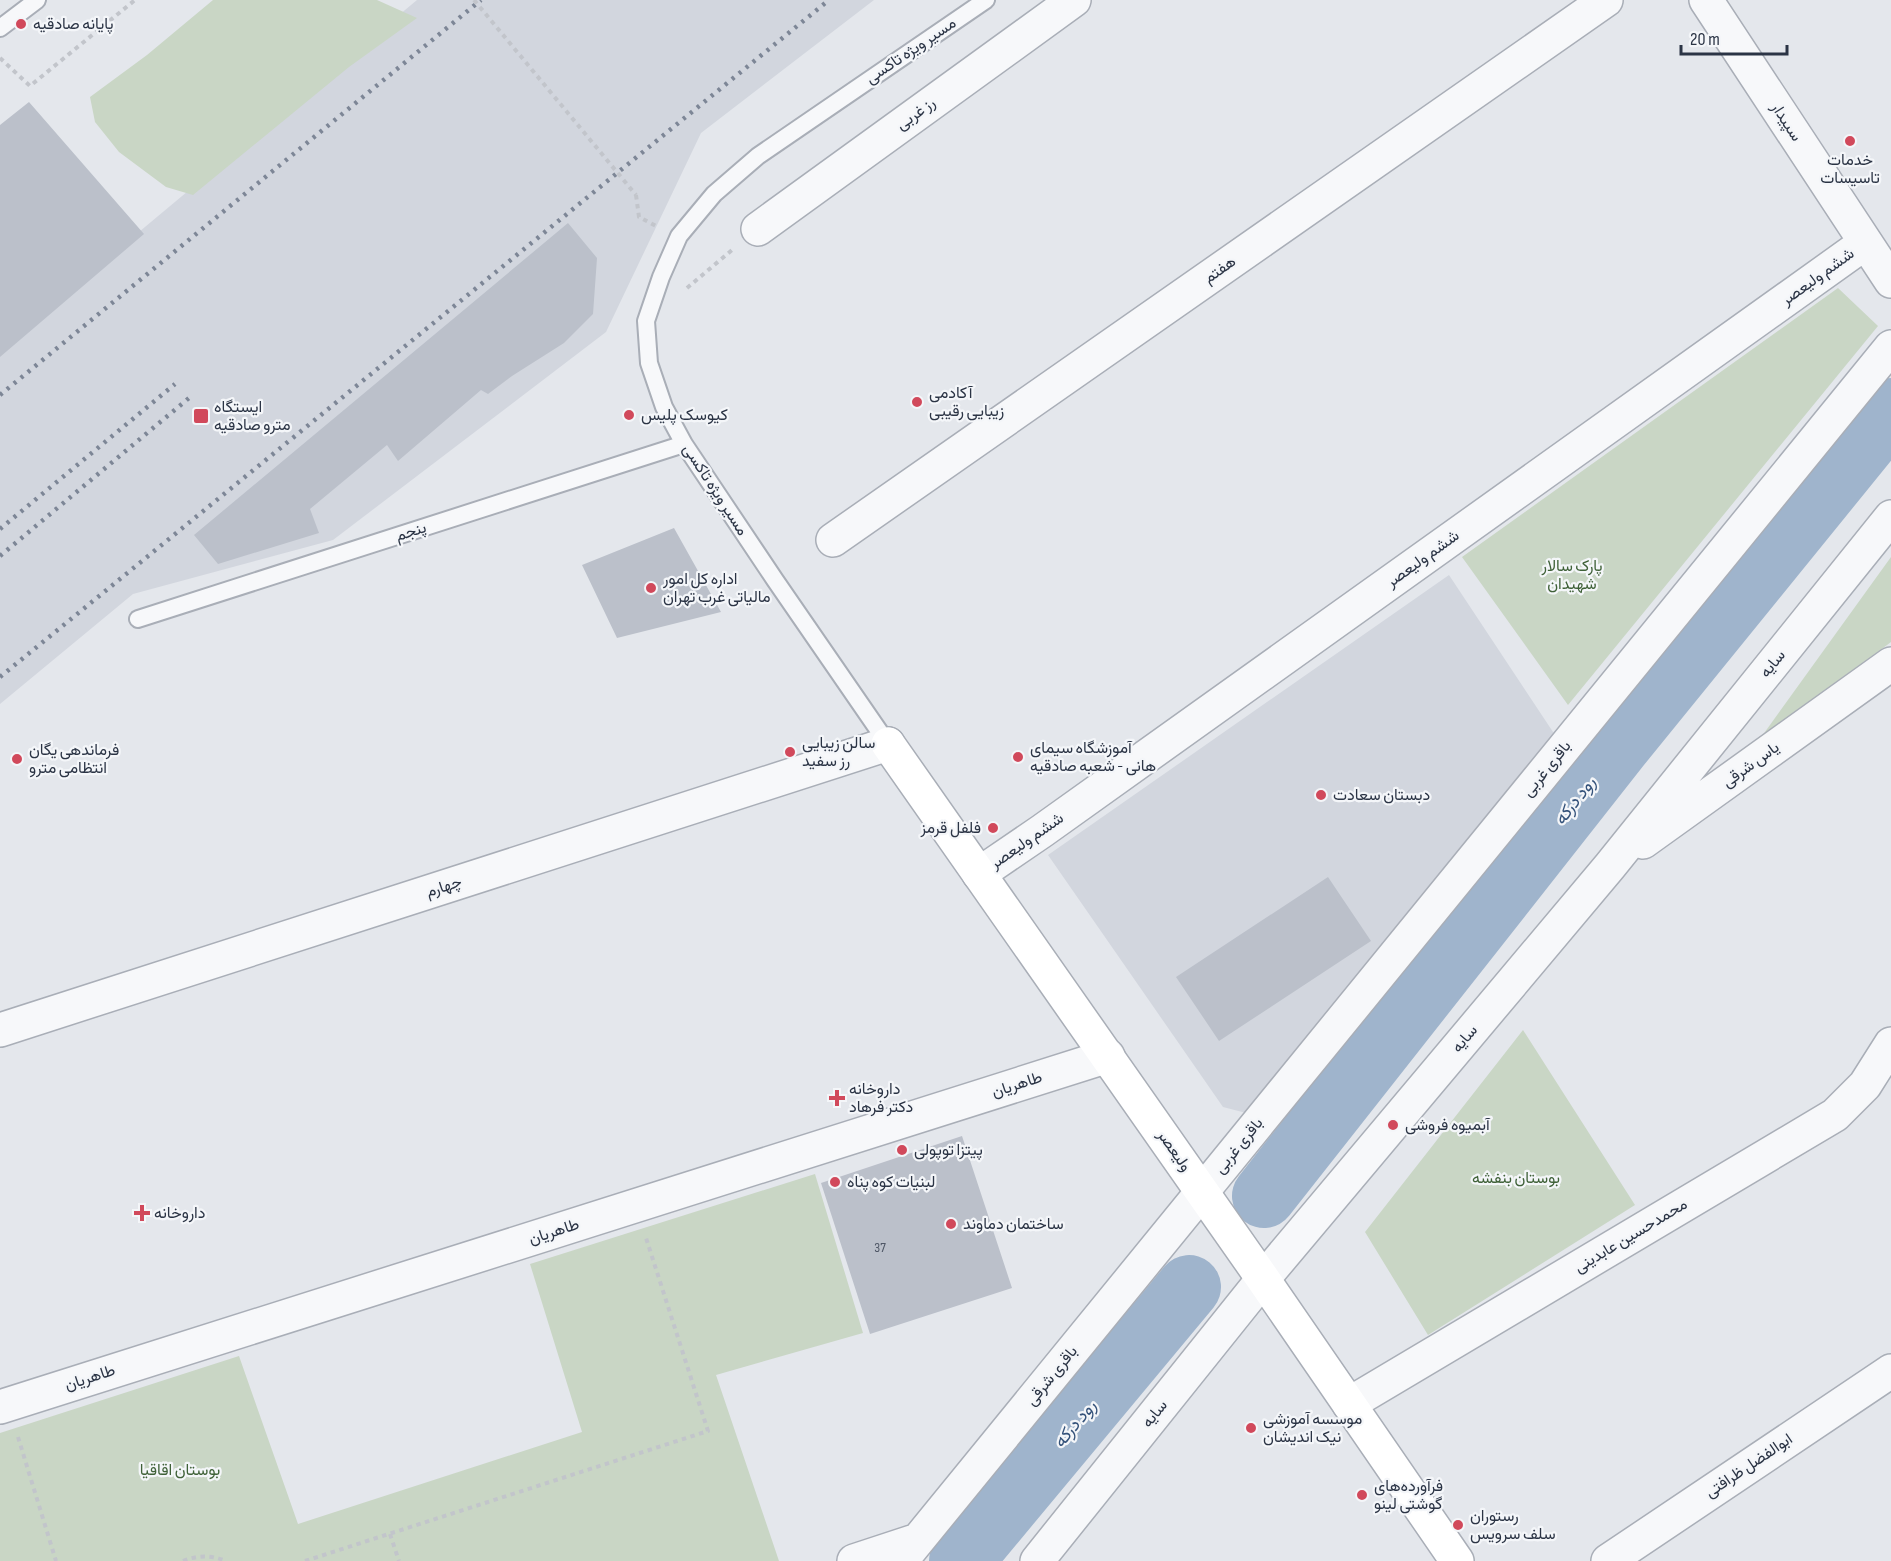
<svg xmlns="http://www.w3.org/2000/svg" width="1891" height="1561" font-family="'Sofia Sans Condensed',Vazirmatn,sans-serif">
<rect width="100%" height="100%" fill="#e4e7ec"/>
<path fill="#d2d6de" d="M417,0H874L701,133L606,332L333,540L133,594L0,704V348Z
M1449,575L1555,735L1250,1114L1223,1107L1048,855Z"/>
<path fill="#c9d6c5" d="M213,0H377L417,18L349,67L193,195L166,187L119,152L95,122L90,97L147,55Z
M1838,288L1878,326L1568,705L1462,557Z
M1891,557V642L1757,743Z
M1523,1030L1635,1205L1428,1335L1365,1232Z
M815,1174L863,1333L716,1375L779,1561H0V1433L239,1356L298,1524L582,1432L530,1264Z"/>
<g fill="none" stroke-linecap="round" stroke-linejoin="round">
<path stroke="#9fb4cc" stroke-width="64" d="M1264,1196L1619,745L1891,410
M961,1561L1189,1287"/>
</g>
<path fill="#bbc0ca" d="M29,102L144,234L0,357V125Z
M568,223L597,258L593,314L564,343L512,376L488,394L481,390L398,461L387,445L310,509L319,533L218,564L194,535Z
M674,528L721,612L617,638L582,565Z
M1328,877L1371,941L1219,1041L1176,977Z
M962,1136L1012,1288L870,1334L821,1183Z"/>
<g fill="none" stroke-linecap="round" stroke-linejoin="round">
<g stroke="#a9aeb7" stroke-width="20">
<path id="lane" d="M0,28L37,0
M138,619L684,444
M888,744L775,580L684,444L664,407L649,363L646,321L661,277L679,236L714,194L758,156L986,0"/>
</g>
<g stroke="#a9aeb7" stroke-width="36">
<path id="street" d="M1706,0L1891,281
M758,229L1074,0
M833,540L1606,0
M1643,842L1891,664
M979,874L1042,831L1865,243
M0,1030L888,744
M1349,1404L1835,1115L1865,1085L1891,1044
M0,1407L1108,1056
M854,1561L918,1540
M901,1561L1891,347
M1037,1561L1263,1279L1610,866L1891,517
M1608,1561L1891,1371"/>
</g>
<g stroke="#a9aeb7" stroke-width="36">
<path id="secondary" d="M888,744L1263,1279L1457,1561"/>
</g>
<path stroke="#c2c5cb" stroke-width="4" stroke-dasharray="4.5 4.5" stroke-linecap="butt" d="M0,58L30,86L135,0
M636,195L639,217L656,226
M687,288L732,250
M18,1437L56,1561
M390,1534L399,1561
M183,1561C198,1555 211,1555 226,1561
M305,1561L708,1431L646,1238"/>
<use href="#lane" stroke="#f7f8fa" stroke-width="16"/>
<use href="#street" stroke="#f7f8fa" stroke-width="33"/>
<use href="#secondary" stroke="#fff" stroke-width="33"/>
<path stroke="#7d8696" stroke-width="4.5" stroke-dasharray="3 6" stroke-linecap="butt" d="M0,395L481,0
M0,529L175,384
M0,556L189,398
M0,677L829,0"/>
<path stroke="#c2c5cb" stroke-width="4" stroke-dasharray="4.5 4.5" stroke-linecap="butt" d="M474,0L636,195"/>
</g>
<g fill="#d1495b" stroke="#f4f6f9" stroke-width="2">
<circle cx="21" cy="24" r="6"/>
<circle cx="1850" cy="141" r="6"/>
<circle cx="917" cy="402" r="6"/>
<circle cx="629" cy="415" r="6"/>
<rect x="193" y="408" width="16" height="16" rx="3"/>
<circle cx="651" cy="588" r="6"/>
<circle cx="790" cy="752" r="6"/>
<circle cx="1018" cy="757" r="6"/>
<circle cx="17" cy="759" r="6"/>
<circle cx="1321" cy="795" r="6"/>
<circle cx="993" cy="828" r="6"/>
<path d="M834 1089h6v6h6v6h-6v6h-6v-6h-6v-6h6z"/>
<circle cx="1393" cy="1125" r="6"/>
<circle cx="902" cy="1150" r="6"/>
<circle cx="835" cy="1182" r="6"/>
<path d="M139 1204h6v6h6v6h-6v6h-6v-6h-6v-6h6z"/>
<circle cx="951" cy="1224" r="6"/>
<circle cx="1251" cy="1428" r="6"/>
<circle cx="1362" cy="1495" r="6"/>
<circle cx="1458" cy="1525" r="6"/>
</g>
<g text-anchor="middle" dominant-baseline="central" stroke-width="4.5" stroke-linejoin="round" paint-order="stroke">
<g font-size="14" fill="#4f5766">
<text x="880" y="1247">37</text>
</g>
<g font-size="16" fill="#2b3445" stroke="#f4f6f9" text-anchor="start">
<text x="33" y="24">پایانه صادقیه</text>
<text x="1850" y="160" text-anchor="middle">خدمات<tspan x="1850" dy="18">تاسیسات</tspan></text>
<text x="929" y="393">آکادمی<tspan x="929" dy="18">زیبایی رقیبی</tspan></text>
<text x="214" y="407">ایستگاه<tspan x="214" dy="18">مترو صادقیه</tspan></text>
<text x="641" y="415">کیوسک پلیس</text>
<text x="663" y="579">اداره کل امور<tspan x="663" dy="18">مالیاتی غرب تهران</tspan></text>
<text x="802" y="743">سالن زیبایی<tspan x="802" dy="18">رز سفید</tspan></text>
<text x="1030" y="748">آموزشگاه سیمای<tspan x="1030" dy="18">هانی - شعبه صادقیه</tspan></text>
<text x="29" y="750">فرماندهی یگان<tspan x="29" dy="18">انتظامی مترو</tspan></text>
<text x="1333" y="795">دبستان سعادت</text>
<text x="981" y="828" text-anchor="end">فلفل قرمز</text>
<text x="849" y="1089">داروخانه<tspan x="849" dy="18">دکتر فرهاد</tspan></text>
<text x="1405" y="1125">آبمیوه فروشی</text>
<text x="914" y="1150">پیتزا توپولی</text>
<text x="847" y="1182">لبنیات کوه پناه</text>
<text x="154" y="1213">داروخانه</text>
<text x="963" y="1224">ساختمان دماوند</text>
<text x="1263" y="1419">موسسه آموزشی<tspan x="1263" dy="18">نیک اندیشان</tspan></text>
<text x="1374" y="1486">فرآورده‌های<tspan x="1374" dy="18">گوشتی لینو</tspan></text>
<text x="1470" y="1516">رستوران<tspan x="1470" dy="18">سلف سرویس</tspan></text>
</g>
<g font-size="16" fill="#2b3445" stroke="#f4f6f9">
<text transform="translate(911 51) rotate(-34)">مسیر ویژه تاکسی</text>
<text transform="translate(916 114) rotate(-36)">رز غربی</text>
<text transform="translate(1786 122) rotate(57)">سپیدار</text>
<text transform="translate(1220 270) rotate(-35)">هفتم</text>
<text transform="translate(1818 277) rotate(-36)">ششم ولیعصر</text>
<text transform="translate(715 490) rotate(57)">مسیر ویژه تاکسی</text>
<text transform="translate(411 532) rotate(-18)">پنجم</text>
<text transform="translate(1423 559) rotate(-36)">ششم ولیعصر</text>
<text transform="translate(1773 664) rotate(-51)">سایه</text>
<text transform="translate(1751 765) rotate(-36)">یاس شرقی</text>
<text transform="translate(1547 769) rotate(-51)">باقری غربی</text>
<text transform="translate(1027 841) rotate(-35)">ششم ولیعصر</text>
<text transform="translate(444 887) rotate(-18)">چهارم</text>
<text transform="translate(1465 1039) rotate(-50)">سایه</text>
<text transform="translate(1017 1085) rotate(-18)">طاهریان</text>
<text transform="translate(1239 1146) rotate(-51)">باقری غربی</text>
<text transform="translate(1174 1151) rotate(55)">ولیعصر</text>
<text transform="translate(554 1232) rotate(-18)">طاهریان</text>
<text transform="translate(1631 1236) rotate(-31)">محمدحسین عابدینی</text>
<text transform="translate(1052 1376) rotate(-51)">باقری شرقی</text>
<text transform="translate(90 1378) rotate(-18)">طاهریان</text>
<text transform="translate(1155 1414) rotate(-51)">سایه</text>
<text transform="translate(1749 1466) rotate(-34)">ابوالفضل ظرافتی</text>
</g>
<g font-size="16" fill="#3f6138" stroke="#f4f6f9">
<text x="1572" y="566">پارک سالار<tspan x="1572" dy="18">شهیدان</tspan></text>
<text x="1516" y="1178">بوستان بنفشه</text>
<text x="180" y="1470">بوستان اقاقیا</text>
</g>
<g font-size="18" font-style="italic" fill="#34527a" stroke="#f4f6f9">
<text transform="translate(1575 801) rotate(-52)">رود درکه</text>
<text transform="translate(1075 1424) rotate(-50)">رود درکه</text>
</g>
</g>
<path d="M1681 45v9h106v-9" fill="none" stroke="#2b3445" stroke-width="3"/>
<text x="1690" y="45" font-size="18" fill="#2b3445" stroke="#f4f6f9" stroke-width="4.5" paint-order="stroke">20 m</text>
</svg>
